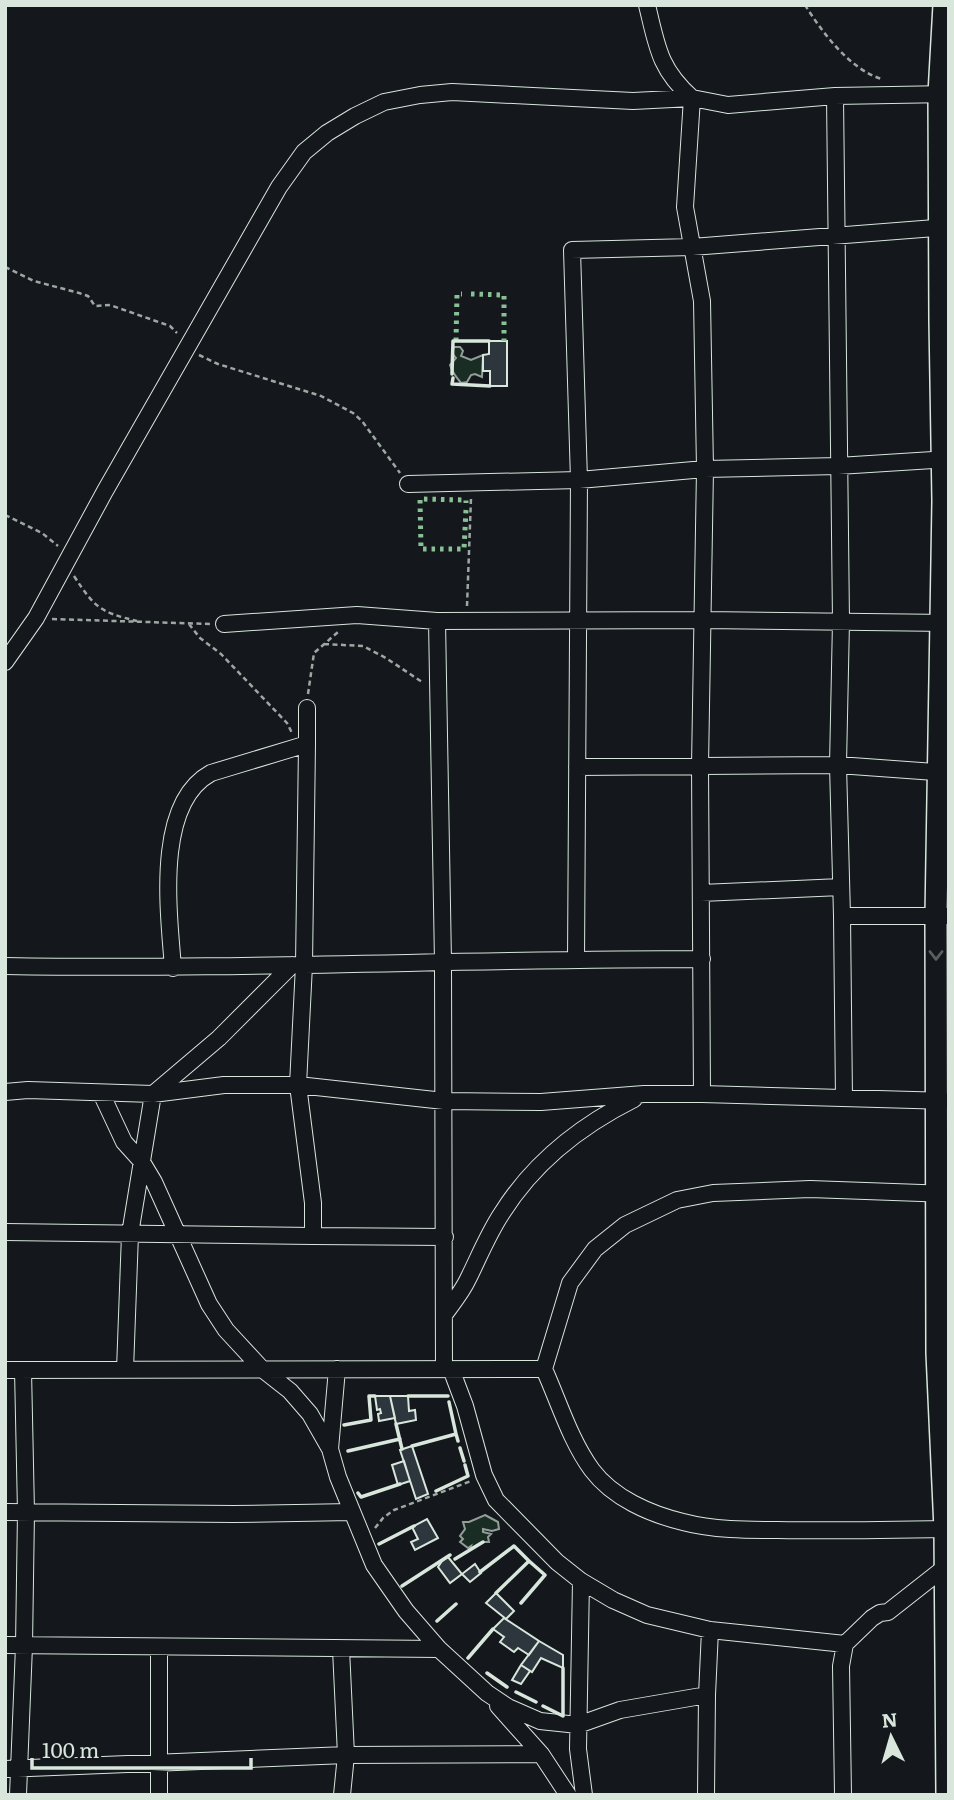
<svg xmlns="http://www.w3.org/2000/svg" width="954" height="1800" font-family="Literata,serif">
<rect width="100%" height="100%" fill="#14181c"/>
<path fill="#1a2d24" stroke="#939e99" stroke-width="2" d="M454,347H460L463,351L461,356L471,360L483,355L482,377L475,374L471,375L467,382L461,383C456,377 452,372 450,365L456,358L452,353Z
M485,1515L498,1522L499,1529L492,1531L483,1529V1532L491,1534L488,1537L489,1542H483L470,1549L471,1546L468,1548L460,1542L463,1539L460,1536L465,1529L463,1522H469Z"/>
<path fill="#2c363c" stroke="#d8e6dc" stroke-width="2" d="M489,341H507V386H490V371H483V355L489,354Z
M375,1396H390L395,1418L379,1421L378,1414L381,1413L380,1409L377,1410Z
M390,1396H408L409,1411L415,1410L416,1420L396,1424Z
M412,1446L428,1494L416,1499L400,1450Z
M404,1461L410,1481L398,1485L392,1465Z
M427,1519L438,1538L415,1550L411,1542L418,1539L412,1527Z
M448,1557L462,1574L450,1583L438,1567L442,1561Z
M475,1564L481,1573L470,1582L462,1574Z
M496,1593L514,1611L506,1619L486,1603Z
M504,1618L539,1641L529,1655L518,1648L514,1652L500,1642L504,1637L493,1629Z
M539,1641L563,1655V1668L541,1658L532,1672L521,1665Z
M521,1665L530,1671L521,1684L512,1680Z"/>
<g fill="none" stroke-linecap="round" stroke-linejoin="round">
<g stroke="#d8e6dc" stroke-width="18">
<path id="minor" d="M647,5C657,46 659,69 692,98
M835,96L841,621L838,765L842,916L844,1098
M692,98L685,207L702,301L705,469L700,766L702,1094
M408,484L579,480L705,469L838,466L949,459
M437,621L443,962L444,1369
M224,624L357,615L437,621L704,620L949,623
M5,662L36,618L105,491L279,187L304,152L327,133L355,116L384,102L420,95L452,92L633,101L692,98L728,105L835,96L949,94
M307,744V708
M577,767L838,765L949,773
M701,893L841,887
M842,916H949
M576,959L579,480L572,250L692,247L948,227
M5,966C238,970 470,959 702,959
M5,1092L28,1090L153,1094L224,1085H298L444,1101L541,1102L644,1094H702L949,1101
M101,1093L124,1142L142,1162L154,1182L209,1304L226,1330L262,1369L290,1391L310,1414L330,1449
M5,1232L313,1236V1203L298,1085L304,965L307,744L211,773C154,804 169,914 173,968
M313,1236L445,1237
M444,1315C452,1304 462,1292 468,1279C479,1257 488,1234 502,1213C534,1162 582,1125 634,1099
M337,1369L330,1449L338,1477L374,1565L406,1611L439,1649L487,1693L508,1707L540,1721L578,1725L620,1710L707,1695
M451,1369L465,1406L484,1475L496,1500L557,1562L581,1581L613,1600L647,1615L710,1630L845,1644
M544,1369L570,1283L595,1249L625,1225L677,1200L713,1193L810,1189L949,1194
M5,1370L544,1369C559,1402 570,1440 592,1470C613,1498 650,1514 683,1522C713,1530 747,1530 778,1530C835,1531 892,1530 949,1529
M125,1370L130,1234L153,1094L219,1038L292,965
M5,1512L234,1514L352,1512
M581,1581L578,1749L584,1795
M5,1645L439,1649
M341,1649L346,1755L342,1795
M498,1706L541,1754L568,1795
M5,1769L346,1755L541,1754
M18,1795L24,1646L26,1512L23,1370
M159,1795V1647
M706,1795L707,1695L710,1630
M843,1795L841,1666L845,1644L872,1618L880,1613L888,1612L944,1568"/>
</g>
<g stroke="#d8e6dc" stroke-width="24">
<path id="major" d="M944,5L939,94L940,321L943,501L936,916L937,1353L945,1529L947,1795"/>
</g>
<path stroke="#9da8a2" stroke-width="2.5" stroke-dasharray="5 3.5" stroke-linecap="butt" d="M805,5C822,32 850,70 882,79
M5,267L34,281L79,293L88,296L95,306L110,305L170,326L177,333
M199,355L218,364L321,396L353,413L362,421L400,473
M5,515L42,533L58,546
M74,576C95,608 100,612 137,621
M467,606L471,498
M52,619L210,624
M189,624L200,638L221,654L287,723L292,733
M324,644L363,646L386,658L422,682
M308,694L314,653L338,632
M375,1528L383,1518L394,1510L471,1481"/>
<use href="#minor" stroke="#14181c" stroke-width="16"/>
<use href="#major" stroke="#14181c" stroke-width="21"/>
<path stroke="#8ac095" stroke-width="5" stroke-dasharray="3.5 5" stroke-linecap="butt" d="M471,294L504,295V341
M456,341L457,294H462
M466,510L464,549H421L420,499L466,500V503"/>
<path stroke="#d8e6dc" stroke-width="3.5" d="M452,374L453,341H489
M453,378L452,384L490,386
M408,1396H448
M449,1402L456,1434
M396,1424L402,1449
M344,1425L371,1420L369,1396H375
M412,1446L456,1434L458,1441
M460,1448L464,1461
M348,1451L400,1439
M436,1491L468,1476L465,1465
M358,1493L361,1497L400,1484
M379,1544L414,1526
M455,1559L483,1542
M480,1572L514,1546L529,1561
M402,1586L450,1555
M496,1593L529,1561L545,1575L521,1603
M437,1621L456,1604
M468,1658L493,1629
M487,1673L507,1687
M516,1692L536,1702
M543,1706L563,1716V1668"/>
</g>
<defs><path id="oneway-chevron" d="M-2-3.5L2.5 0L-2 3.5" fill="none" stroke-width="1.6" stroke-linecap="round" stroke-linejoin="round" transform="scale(1.75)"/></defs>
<use stroke="#59605f" href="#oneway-chevron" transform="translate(936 955) rotate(90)"/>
<rect width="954" height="1800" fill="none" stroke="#d8e6dc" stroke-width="14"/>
<g transform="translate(891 1737) rotate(355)" stroke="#14181c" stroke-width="5" paint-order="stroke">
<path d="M0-5L12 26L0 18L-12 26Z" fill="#d8e6dc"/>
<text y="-10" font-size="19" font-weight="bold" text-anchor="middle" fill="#d8e6dc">N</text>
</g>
<path d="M32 1758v10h219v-10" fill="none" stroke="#d8e6dc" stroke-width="3.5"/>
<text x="42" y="1758" font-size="21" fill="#d8e6dc" stroke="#14181c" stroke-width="5" paint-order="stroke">100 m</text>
</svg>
